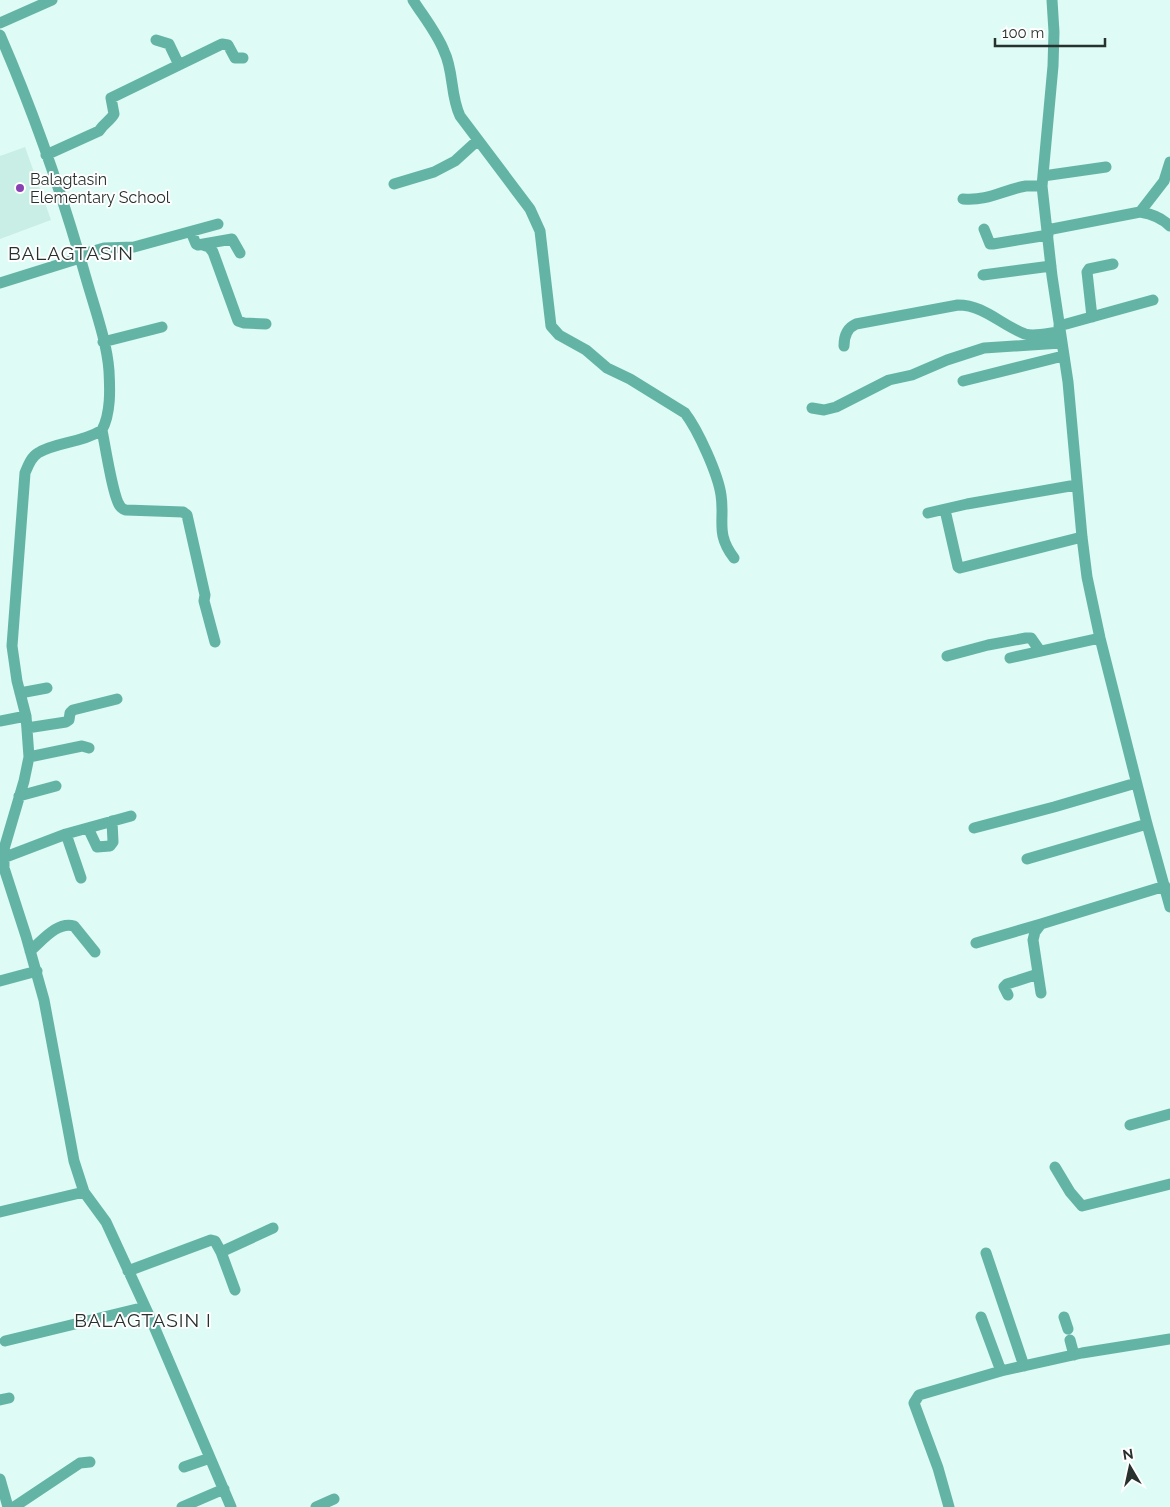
<svg xmlns="http://www.w3.org/2000/svg" width="1170" height="1507" font-family="Raleway,sans-serif">
<rect width="100%" height="100%" fill="#defbf5"/>
<path fill="#c9eee6" d="M25,147L51,220L0,239V156Z"/>
<g fill="none" stroke-linecap="round" stroke-linejoin="round">
<path stroke="#64b4a6" stroke-width="11" d="M413,0C423,16 437,33 444,51C454,71 450,95 460,116L530,209L540,231L551,326L559,335L586,350L607,368L630,379L685,413C698,430 718,474 721,495C725,521 715,533 734,558
M1052,0L1054,32L1053,66L1042,186L1052,276L1068,382L1082,537L1087,577L1100,638L1147,824L1170,907
M0,23L52,0
M0,35C34,113 63,197 86,278C94,306 107,342 109,371C110,389 111,413 102,430C82,443 55,442 38,453C31,457 28,466 25,473L12,646L17,681L26,716L29,757L24,781L4,849V868L26,936L44,1000L74,1161L84,1192L106,1222L153,1324L231,1507
M156,40L169,44L179,65
M46,155L99,131C104,123 110,121 114,114L111,98L222,44L228,45L235,58H243
M1043,176L1106,167
M394,184L434,172L455,161L478,140
M963,199C990,201 1002,190 1026,186C1031,186 1037,186 1042,186
M1140,212C1152,214 1162,218 1170,226
M984,229L990,244H993L1048,235
M1047,230L1140,212L1164,181L1170,162
M191,232L196,244L198,245L232,239L240,253
M203,245L209,247L213,252L238,321L244,323L266,324
M80,255L104,248L134,247L218,224
M983,275L1051,266
M0,283L80,258
M1092,317L1087,272L1089,269L1113,264
M1059,326L1153,300
M103,342L162,327
M844,346C844,336 847,328 856,324L958,305C984,305 1001,325 1025,334C1034,337 1049,333 1059,332
M963,381L1063,356
M812,408L824,410L836,407L889,380L912,375L947,360L984,348L1061,343
M102,430C105,445 113,497 120,506C122,509 123,509 126,510L183,512L187,515L205,595L204,601L215,642
M945,510L958,567L960,568L1082,537
M928,513L967,504L1076,485
M947,656L988,645L1026,638H1031L1040,651
M1010,658L1100,638
M20,693L47,688
M0,721L26,716
M27,728L66,722L69,720L70,713L73,710L117,699
M29,757L82,746L89,748
M19,796L56,786
M88,828L97,847L110,846L113,842L112,821
M974,828L1054,807L1136,783
M66,834L81,878
M3,858L66,834L131,816
M1027,859L1147,824
M976,943L1041,924
M30,951C42,941 57,921 74,926L95,952
M0,981L37,971
M1041,993L1033,940L1035,932L1041,924L1165,886
M1008,995L1004,987L1007,984L1038,974
M1130,1125L1170,1114
M1055,1167L1070,1192L1082,1206L1170,1184
M0,1212L84,1192
M986,1253L1024,1366
M128,1271L211,1240L215,1241L221,1252
M235,1290L221,1252L273,1228
M981,1317L1001,1371
M1064,1317L1068,1329
M1070,1340L1074,1355
M5,1341L145,1307
M0,1400L9,1398
M184,1467L210,1458
M0,1479L8,1507
M14,1507L80,1463L90,1462
M182,1507L224,1489
M316,1507L334,1499
M949,1507L938,1468L914,1403L919,1395L1001,1371L1082,1353L1170,1339"/>
</g>
<circle fill="#8940b2" stroke="#fff" stroke-width="2" cx="20" cy="188" r="5"/>
<g text-anchor="middle" dominant-baseline="central" stroke-width="4" stroke-linejoin="round" paint-order="stroke">
<g font-size="16" fill="#27322f" stroke="#fff" text-anchor="start">
<text x="30" y="179">Balagtasin<tspan x="30" dy="18">Elementary School</tspan></text>
</g>
<g font-size="19" letter-spacing="1" fill="#27322f" stroke="#fff">
<text x="71" y="253">BALAGTASIN</text>
<text x="143" y="1320">BALAGTASIN I</text>
</g>
</g>
<g transform="translate(1130 1467) rotate(351)" stroke="#ffffff" stroke-width="4" paint-order="stroke">
<path d="M0-4L9 19L0 12L-9 19Z" fill="#27322f"/>
<text y="-8" font-size="14" font-weight="bold" text-anchor="middle" fill="#27322f">N</text>
</g>
<path d="M995 38v8h110v-8" fill="none" stroke="#27322f" stroke-width="2.5"/>
<text x="1002" y="38" font-size="15" fill="#27322f" stroke="#ffffff" stroke-width="4" paint-order="stroke">100 m</text>
</svg>
